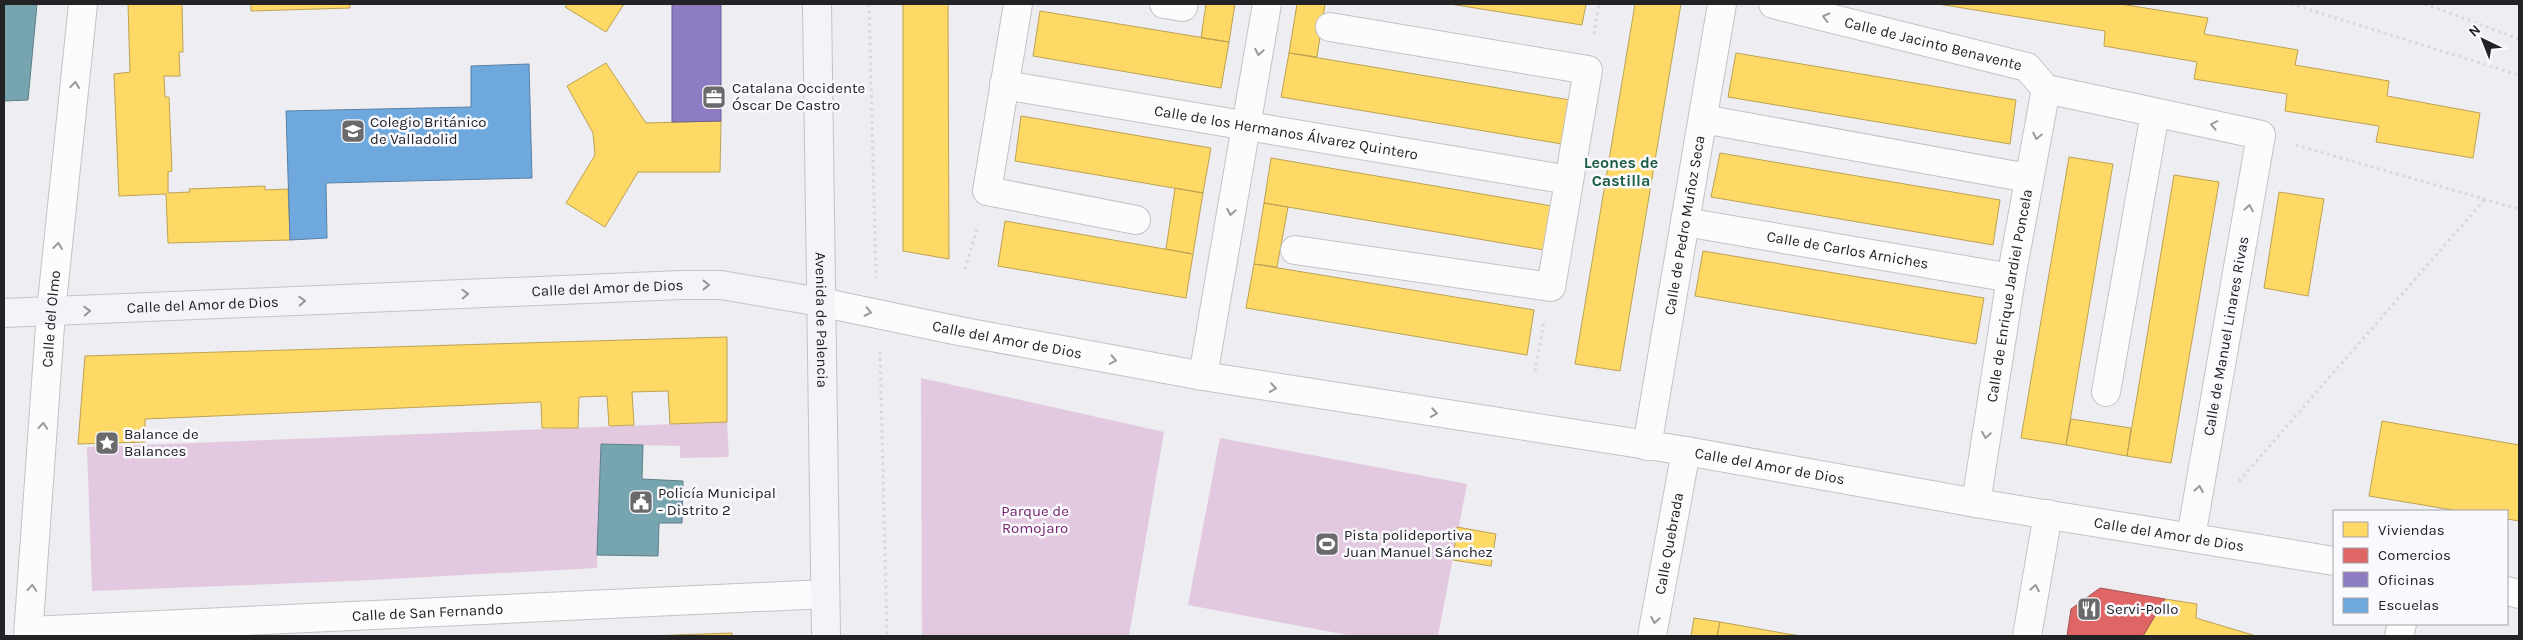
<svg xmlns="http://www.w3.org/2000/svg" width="2523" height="640" font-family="Karla,sans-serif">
<rect width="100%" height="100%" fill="#ededf2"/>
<path fill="#e3c9e0" d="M921,378L1164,432L1129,636H922Z
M727,422L729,457L680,458V446L601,444L597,568L351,581L92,591L87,447Z
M1220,438L1467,484L1438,636H1353L1188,605Z"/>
<path fill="#ffd966" stroke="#bda253" d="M128,4H182L183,52H179L180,76H164L165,97H169L172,171L168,172V193L190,192L189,189L265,186V190L288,189L290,240L168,243L166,194L119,196L114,74L130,72Z
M251,4H350V8L251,11Z
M568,4H624L606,32L565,7Z
M903,4H948L949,259L903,251Z
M1206,4H1235L1229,42L1201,38Z
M1297,4H1325L1317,57L1289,53Z
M1450,4H1586L1582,25Z
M1635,4H1681L1620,371L1575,364Z
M1938,4H2120L2208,18L2204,34L2298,50L2295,65L2389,81L2387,96L2480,113L2473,158L2376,142L2379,126L2285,111L2287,94L2194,79L2197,62L2104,46L2105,31Z
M1040,11L1229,42L1221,88L1033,56Z
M1289,53L1570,100L1562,144L1281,97Z
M1736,53L2016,100L2010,144L1728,97Z
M606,63L646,123L721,121L720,172H638L605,227L566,203L595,155L593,133L567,86Z
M1021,116L1211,148L1203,193L1015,161Z
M1720,153L2000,200L1993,245L1711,197Z
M2069,157L2113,164L2066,445L2021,438Z
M1271,158L1552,206L1544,250L1264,203Z
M2174,175L2219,182L2171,463L2127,456Z
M1175,188L1203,193L1193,254L1166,249Z
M2279,192L2324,199L2308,296L2264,288Z
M1264,203L1288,207L1277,267L1254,264Z
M1005,221L1193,254L1186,298L998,266Z
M1703,251L1984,298L1976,344L1695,296Z
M1254,264L1534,310L1527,355L1246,308Z
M727,337V422L670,424L668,391L632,392L634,425L609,426L607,396L579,397L578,428H542L541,402L145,419V442L78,444L85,356Z
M2071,419L2131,428L2127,456L2066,445Z
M2382,421L2519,445V521L2507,519V511H2459L2369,496Z
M1457,527L1496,534L1491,566L1453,560Z
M2165,599L2197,604L2196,618L2256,636H2143Z
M1694,618L1720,622L1717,636H1691Z
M1720,622L1788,634L1802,636H1717Z
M732,633V636H646Z"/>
<path fill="#e06666" stroke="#a75253" d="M2100,588L2165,599L2143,636H2067L2071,609Z"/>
<path fill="#8e7cc3" stroke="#6e6194" d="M672,4H721V121L672,122Z"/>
<path fill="#6fa8dc" stroke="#5880a5" d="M529,64L532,178L326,183L327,238L290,240L286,111L471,107V66Z"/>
<path fill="#76a5af" stroke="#5d7e86" d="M4,4H37L28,100L4,101Z
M601,444L643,445L642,479L683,481L682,523H659L658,556L597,555Z"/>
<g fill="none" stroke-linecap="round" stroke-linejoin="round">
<g stroke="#c3c3c7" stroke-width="30">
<g id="street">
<path d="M1018,4L987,191L1136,220"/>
<path d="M1164,4L1183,7"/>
<path id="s1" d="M1773,4L2027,67L2046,89L2261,135L2191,537"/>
<path id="s2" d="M1004,85L1569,180"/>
<path d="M1703,119L2028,178"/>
<path id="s3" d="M1685,222L2011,278"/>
<path d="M1295,250L1551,287L1588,70L1330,27"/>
<path id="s4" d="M820,302L959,331L1203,376L1686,451L1976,503L2334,561"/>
<path d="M1203,376L1267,4"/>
<path d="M2106,392L2155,113"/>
<path id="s5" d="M1647,446L1722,4"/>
<path id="s6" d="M1976,503L2011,278L2046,89"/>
<path d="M2507,591L2519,594"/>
<path id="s7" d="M29,631L825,594"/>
<path id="s8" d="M28,636L51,312L83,4"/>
<path id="s9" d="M1652,636L1686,451"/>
<path d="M2027,636L2048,514"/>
<path d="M2399,636L2402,624"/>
</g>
</g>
<g stroke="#c3c3c7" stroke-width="30">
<g id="secondary">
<path id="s10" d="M817,4L826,636"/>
<path id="s11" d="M4,313L681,285H721L820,302"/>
</g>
</g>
<path stroke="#d8d8d9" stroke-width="3" stroke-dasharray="2.5 4" stroke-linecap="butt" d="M869,4L876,278
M2291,4L2519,75
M2425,4L2519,39
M1594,34L1599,4
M2296,145L2519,209
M965,269L978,225
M880,352L887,636
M1535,371L1544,322
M2239,481L2485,199"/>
<use href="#street" stroke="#fcfcfd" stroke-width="28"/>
<use href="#secondary" stroke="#f6f3f8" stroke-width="28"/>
</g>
<defs><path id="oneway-chevron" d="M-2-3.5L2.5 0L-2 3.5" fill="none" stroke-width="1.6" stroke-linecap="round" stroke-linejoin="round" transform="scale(1.25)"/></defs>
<g stroke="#9a9a9c">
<use href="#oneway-chevron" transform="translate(1826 17) rotate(-166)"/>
<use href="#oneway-chevron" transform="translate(1259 52) rotate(100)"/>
<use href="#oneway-chevron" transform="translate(75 85) rotate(-84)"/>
<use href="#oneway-chevron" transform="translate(2214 125) rotate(-169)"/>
<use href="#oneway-chevron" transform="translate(2037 136) rotate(102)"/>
<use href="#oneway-chevron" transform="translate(2249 208) rotate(-80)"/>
<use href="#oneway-chevron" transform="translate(1231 212) rotate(100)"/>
<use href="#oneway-chevron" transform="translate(58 246) rotate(-84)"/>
<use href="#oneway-chevron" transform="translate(868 312) rotate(12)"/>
<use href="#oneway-chevron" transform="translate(1113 360) rotate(11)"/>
<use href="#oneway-chevron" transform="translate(1273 388) rotate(9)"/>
<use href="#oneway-chevron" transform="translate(1434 413) rotate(9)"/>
<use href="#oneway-chevron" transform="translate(43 426) rotate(-86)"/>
<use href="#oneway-chevron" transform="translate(1986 435) rotate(99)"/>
<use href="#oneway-chevron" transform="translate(2199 489) rotate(-80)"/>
<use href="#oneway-chevron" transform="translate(32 588) rotate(-86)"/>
<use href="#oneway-chevron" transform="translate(2035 588) rotate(-80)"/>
<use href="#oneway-chevron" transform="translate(1655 620) rotate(100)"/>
</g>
<g stroke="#97959a">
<use href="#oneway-chevron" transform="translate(706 285)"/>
<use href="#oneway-chevron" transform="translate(465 294) rotate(-3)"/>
<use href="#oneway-chevron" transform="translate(302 301) rotate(-3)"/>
<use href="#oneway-chevron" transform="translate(87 311) rotate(-3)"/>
</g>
<defs>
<g id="office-square" transform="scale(1.25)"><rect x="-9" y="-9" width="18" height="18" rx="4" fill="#6a6a6d" stroke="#f9f9fe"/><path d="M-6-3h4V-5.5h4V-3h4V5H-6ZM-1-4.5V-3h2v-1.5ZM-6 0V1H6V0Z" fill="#fff"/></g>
<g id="school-square" transform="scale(1.25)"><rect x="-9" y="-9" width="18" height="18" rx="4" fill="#6a6a6d" stroke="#f9f9fe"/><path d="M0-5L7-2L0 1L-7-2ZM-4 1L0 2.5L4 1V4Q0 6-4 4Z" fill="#fff"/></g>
<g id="sight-square" transform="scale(1.25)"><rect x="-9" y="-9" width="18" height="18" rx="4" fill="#6a6a6d" stroke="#f9f9fe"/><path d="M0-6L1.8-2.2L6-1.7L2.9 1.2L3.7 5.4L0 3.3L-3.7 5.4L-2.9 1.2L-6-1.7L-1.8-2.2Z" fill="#fff"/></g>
<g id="civic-square" transform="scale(1.25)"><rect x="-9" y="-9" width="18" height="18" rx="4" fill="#6a6a6d" stroke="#f9f9fe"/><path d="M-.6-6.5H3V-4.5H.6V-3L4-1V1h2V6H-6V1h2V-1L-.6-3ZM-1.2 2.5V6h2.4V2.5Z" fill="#fff"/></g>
<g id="stadium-square" transform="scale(1.25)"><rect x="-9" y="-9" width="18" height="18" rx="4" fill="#6a6a6d" stroke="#f9f9fe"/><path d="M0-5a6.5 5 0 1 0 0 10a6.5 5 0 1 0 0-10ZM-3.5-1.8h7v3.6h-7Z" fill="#fff"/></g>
<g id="restaurant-square" transform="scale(1.25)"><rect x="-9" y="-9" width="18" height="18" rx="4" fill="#6a6a6d" stroke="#f9f9fe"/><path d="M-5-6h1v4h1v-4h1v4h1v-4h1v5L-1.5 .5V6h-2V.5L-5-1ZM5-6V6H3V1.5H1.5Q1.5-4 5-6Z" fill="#fff"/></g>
</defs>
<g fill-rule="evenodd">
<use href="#office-square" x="714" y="97"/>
<use href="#school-square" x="353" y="131"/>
<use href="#sight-square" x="107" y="443"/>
<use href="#civic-square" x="641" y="502"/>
<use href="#stadium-square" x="1327" y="544"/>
<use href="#restaurant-square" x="2089" y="609"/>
</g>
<g text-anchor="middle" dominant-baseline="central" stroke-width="5" stroke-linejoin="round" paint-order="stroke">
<g font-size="15" fill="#232326" stroke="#f9f9fe">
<text stroke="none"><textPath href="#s1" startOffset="165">Calle de Jacinto Benavente</textPath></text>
<text stroke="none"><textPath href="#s2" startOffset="286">Calle de los Hermanos Álvarez Quintero</textPath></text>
<text stroke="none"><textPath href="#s5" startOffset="224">Calle de Pedro Muñoz Seca</textPath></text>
<text stroke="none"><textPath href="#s3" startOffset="165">Calle de Carlos Arniches</textPath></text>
<text stroke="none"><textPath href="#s11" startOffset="604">Calle del Amor de Dios</textPath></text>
<text stroke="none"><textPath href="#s6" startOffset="210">Calle de Enrique Jardiel Poncela</textPath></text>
<text stroke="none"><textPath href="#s11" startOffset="199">Calle del Amor de Dios</textPath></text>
<text stroke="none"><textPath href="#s8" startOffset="318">Calle del Olmo</textPath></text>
<text stroke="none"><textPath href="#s10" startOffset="316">Avenida de Palencia</textPath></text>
<text transform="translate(2226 336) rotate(-80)">Calle de Manuel Linares Rivas</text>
<text stroke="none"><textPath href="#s4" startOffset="191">Calle del Amor de Dios</textPath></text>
<text stroke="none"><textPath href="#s4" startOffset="964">Calle del Amor de Dios</textPath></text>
<text stroke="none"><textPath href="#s4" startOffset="1369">Calle del Amor de Dios</textPath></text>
<text stroke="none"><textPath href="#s9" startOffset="94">Calle Quebrada</textPath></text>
<text stroke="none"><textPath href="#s7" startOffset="399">Calle de San Fernando</textPath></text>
</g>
<g font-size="15" fill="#232326" stroke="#f9f9fe" text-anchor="start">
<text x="732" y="88">Catalana Occidente<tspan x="732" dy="17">Óscar De Castro</tspan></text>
<text x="370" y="122">Colegio Británico<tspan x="370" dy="17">de Valladolid</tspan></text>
<text x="124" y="434">Balance de<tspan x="124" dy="17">Balances</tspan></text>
<text x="658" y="493">Policía Municipal<tspan x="658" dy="17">- Distrito 2</tspan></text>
<text x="1344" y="535">Pista polideportiva<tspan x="1344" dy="17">Juan Manuel Sánchez</tspan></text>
<text x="2106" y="609">Servi-Pollo</text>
</g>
<g font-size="15" fill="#74246c" stroke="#f9f9fe">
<text x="1035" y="511">Parque de<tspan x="1035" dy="17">Romojaro</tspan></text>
</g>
<g font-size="16" font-weight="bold" fill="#1a5c41" stroke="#f9f9fe">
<text x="1621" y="162">Leones de<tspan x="1621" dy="18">Castilla</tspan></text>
</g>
</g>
<rect width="2523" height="640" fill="none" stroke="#232326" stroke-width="10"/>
<rect x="2333" y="510" width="175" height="115" fill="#f9f9fe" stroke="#a3a3a8"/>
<rect x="2343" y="522" width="25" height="15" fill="#ffd966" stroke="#a3a3a8"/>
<text x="2378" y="535" font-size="15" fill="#232326">Viviendas</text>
<rect x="2343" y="548" width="25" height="15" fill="#e06666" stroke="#a3a3a8"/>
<text x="2378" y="560" font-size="15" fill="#232326">Comercios</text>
<rect x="2343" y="572" width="25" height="15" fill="#8e7cc3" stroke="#a3a3a8"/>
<text x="2378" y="585" font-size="15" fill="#232326">Oficinas</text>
<rect x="2343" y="598" width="25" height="15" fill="#6fa8dc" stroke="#a3a3a8"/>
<text x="2378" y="610" font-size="15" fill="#232326">Escuelas</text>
<g transform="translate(2483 40) rotate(317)" stroke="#f9f9fe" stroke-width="4" paint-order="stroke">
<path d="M0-4L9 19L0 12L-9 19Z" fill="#232326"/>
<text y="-8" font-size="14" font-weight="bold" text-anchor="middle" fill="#232326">N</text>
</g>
</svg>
